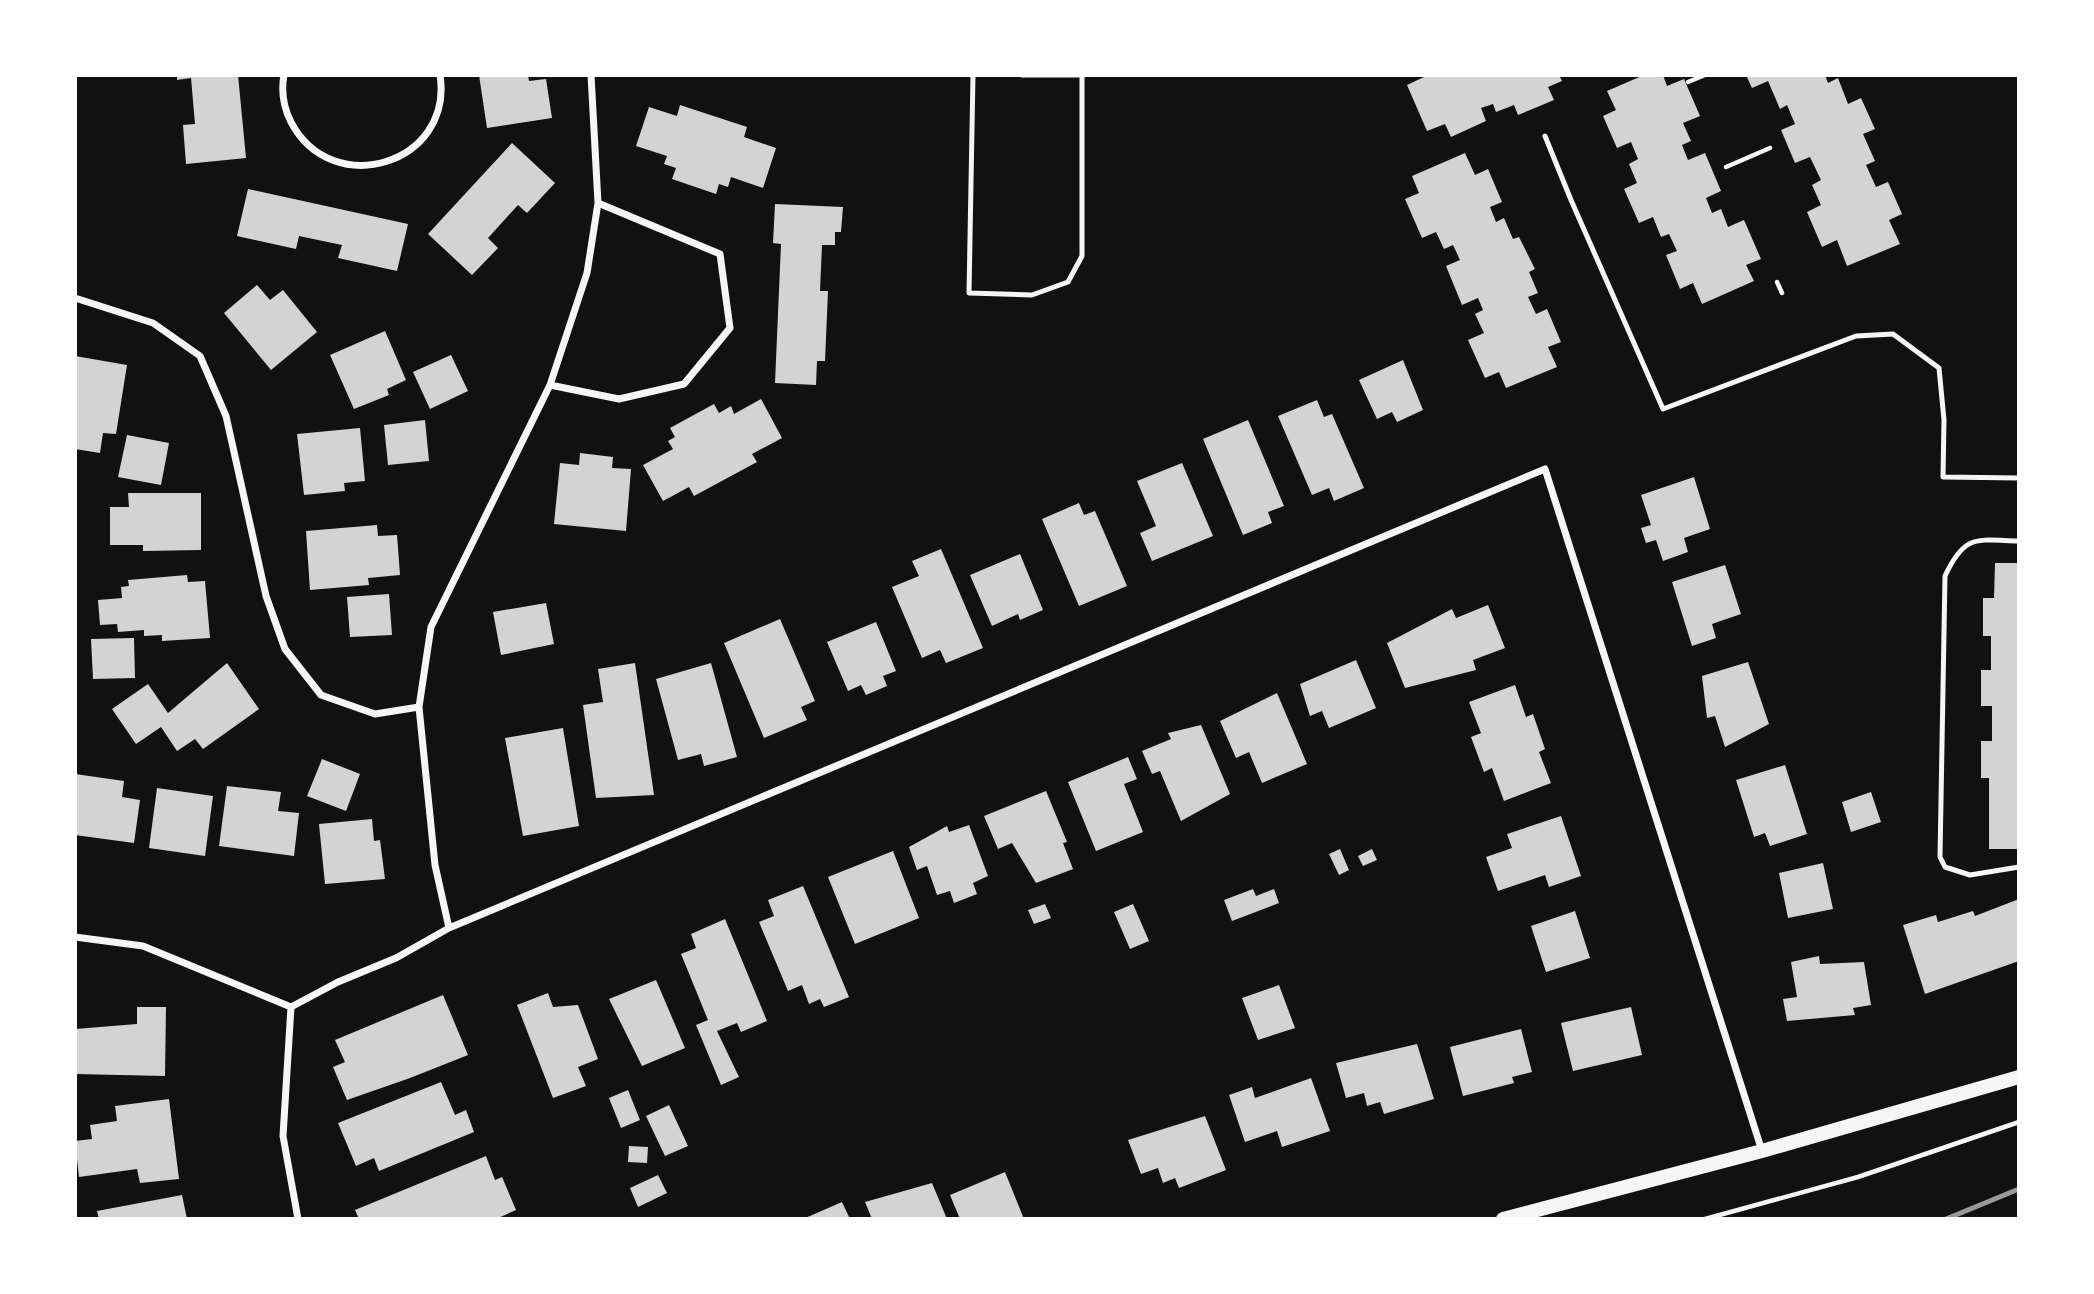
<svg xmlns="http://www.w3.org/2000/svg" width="2094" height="1294" font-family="'Exo 2',sans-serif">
<rect width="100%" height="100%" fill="#111"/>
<path fill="#d3d3d3" d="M177,75H238L246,158L186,164L183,125L195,124L191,78L177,80Z
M479,75H528L529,81L546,79L552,118L487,128Z
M1424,75H1559L1562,81L1548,87L1554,100L1518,115L1514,105L1496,112L1493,104L1481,108L1486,121L1451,137L1445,124L1427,131L1407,85L1424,77Z
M1644,75H1663L1667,86L1684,79L1700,116L1683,123L1691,141L1682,145L1688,160L1705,153L1721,191L1706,198L1712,213L1721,209L1728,227L1744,220L1761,259L1746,265L1754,281L1702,304L1693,283L1680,289L1666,255L1677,251L1669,234L1661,237L1653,217L1639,223L1624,189L1637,183L1629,164L1638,159L1631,142L1617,148L1603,116L1616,110L1607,91Z
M1746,75H1825L1828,83L1838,78L1848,104L1861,98L1875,129L1863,134L1875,161L1866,165L1876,187L1888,182L1902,214L1889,220L1900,244L1847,266L1837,240L1822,247L1807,212L1821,205L1812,185L1821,180L1810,157L1795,163L1781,130L1795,124L1787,105L1780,109L1768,81L1752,88Z
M680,105L747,127L744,137L776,148L763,188L731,177L728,187L719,184L716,194L672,179L676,168L664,164L667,156L636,146L649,107L677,116Z
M512,143L555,183L527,213L518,205L488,238L498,248L472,275L428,234Z
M1465,153L1475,175L1488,169L1502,202L1490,207L1496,222L1504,218L1513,239L1519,237L1535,269L1529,272L1538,293L1528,297L1536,314L1547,309L1561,342L1548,347L1557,367L1506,388L1499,372L1485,378L1468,340L1484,333L1475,314L1483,310L1478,298L1462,305L1446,266L1460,260L1453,245L1444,249L1436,232L1422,238L1405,199L1419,193L1412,176Z
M248,189L408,224L397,271L338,258L342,245L299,236L296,249L237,236Z
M775,204L843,207L841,232H835V245H822L820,291H828L825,361H817L816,385L775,383L781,244L773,243Z
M257,285L270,300L283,290L317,332L271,370L224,313Z
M385,331L406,380L387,389L389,395L354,409L330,355Z
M451,355L468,391L430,409L413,372Z
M75,356L127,365L116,434L103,433L100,453L75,449Z
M1403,360L1423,410L1397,422L1392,412L1377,419L1359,380Z
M761,399L782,438L752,454L757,462L694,496L689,487L663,501L643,465L673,449L668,441L675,437L670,428L714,404L719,413L731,406L734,414Z
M1317,400L1324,417L1332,414L1364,488L1334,501L1329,488L1312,495L1278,416Z
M425,420L429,461L388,465L384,425Z
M1248,420L1284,506L1268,512L1272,523L1243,535L1203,439Z
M360,428L365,481L344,483L345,491L304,495L297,434Z
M127,435L169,443L161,485L118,477Z
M580,453L613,457L612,468L631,469L626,531L554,524L560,463L579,465Z
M1182,463L1213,536L1152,561L1140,533L1156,526L1137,481Z
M1694,477L1710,529L1684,538L1688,552L1663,561L1656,540L1646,543L1641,528L1651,525L1641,495Z
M128,493H201V550L143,551V545H110V507H129Z
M1079,503L1084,515L1095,511L1127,586L1079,606L1042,519Z
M377,525L378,536L397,535L400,575L368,578L369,585L310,590L306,531Z
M941,549L983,648L946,663L940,650L922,658L892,587L919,576L912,561Z
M1020,554L1043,610L1020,620L1018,614L992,626L970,575Z
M1995,563H2019V849H1989V778H1981V741H1992V706H1981V670H1991V636H1983V598H1994Z
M1725,565L1741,614L1712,624L1716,638L1692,646L1672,582Z
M187,575L188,582L205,581L210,638L162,641V635L144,636V630L118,632L117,624L100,625L98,600L122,598L121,587L129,586L128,580Z
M389,594L392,635L350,637L347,597Z
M546,603L554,644L501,655L493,612Z
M1488,605L1505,648L1473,660L1476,670L1405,688L1387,643L1452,609L1456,618Z
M780,619L815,701L801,707L807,720L764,738L724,643Z
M876,622L896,671L883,676L887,686L866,695L861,685L848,691L827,642Z
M134,638L135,678L93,679L91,639Z
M1356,660L1376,708L1329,728L1322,711L1310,716L1300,684Z
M1748,662L1769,724L1725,747L1715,716L1707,718L1702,676Z
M227,663L259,709L203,749L195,739L177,751L161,727L136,744L112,709L148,684L168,713Z
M635,663L654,795L596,798L583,705L603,702L598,669Z
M711,663L737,757L704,766L701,754L678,760L656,679Z
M1515,685L1526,717L1533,714L1545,749L1539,752L1551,783L1504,801L1492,768L1484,772L1471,737L1481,733L1469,702Z
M1277,693L1307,764L1262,783L1249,752L1236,758L1220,721Z
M1201,725L1230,794L1181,821L1160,771L1152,774L1142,751L1171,739L1168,733Z
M563,728L579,826L523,836L505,738Z
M1128,757L1137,779L1124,784L1143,832L1096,851L1068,782Z
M322,759L360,774L346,811L307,796Z
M1785,765L1807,834L1770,846L1765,833L1754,837L1736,780Z
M75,774L124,781L122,797L140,800L134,843L75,835Z
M227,786L281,792L278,811L299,813L294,856L219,846Z
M157,788L213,796L205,856L149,848Z
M1046,791L1067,842L1063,843L1073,869L1036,883L1012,843L998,849L984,816Z
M1871,792L1881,822L1851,832L1842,802Z
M1561,816L1581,876L1549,887L1545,875L1498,891L1486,857L1512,848L1507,834Z
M372,819L374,841L380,840L385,879L325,884L319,824Z
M969,825L988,876L973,883L977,894L954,903L950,891L937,895L927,866L917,870L909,847L947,826L949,832Z
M1340,849L1349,870L1339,875L1329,854Z
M1372,849L1377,860L1363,866L1358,856Z
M893,851L919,918L855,944L828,877Z
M1823,863L1833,909L1788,918L1779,873Z
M803,886L849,997L824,1007L820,999L809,1004L802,985L788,991L759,922L774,916L768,900Z
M1253,889L1256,896L1274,889L1279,903L1232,921L1224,900Z
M2019,899V961L1925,994L1903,925L1936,915L1938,922L1973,911L1975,916Z
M1045,904L1051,918L1034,924L1028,910Z
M1133,904L1149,941L1130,949L1114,912Z
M1575,911L1590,958L1546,972L1531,926Z
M725,919L767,1021L741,1032L737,1023L717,1031L739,1077L721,1085L696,1025L708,1020L681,954L696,948L691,934Z
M1819,956L1820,964L1864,962L1871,1005L1853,1008L1855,1015L1787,1021L1783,999L1797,997L1791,962Z
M656,980L685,1048L642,1066L609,999Z
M1279,985L1295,1028L1258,1040L1242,998Z
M548,993L553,1007L578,1005L598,1059L578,1067L586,1086L553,1098L517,1005Z
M443,995L468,1055L410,1078L347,1100L333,1067L345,1062L335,1040Z
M137,1007H166L165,1076L75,1074V1029L137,1024Z
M1631,1007L1642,1055L1573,1071L1561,1023Z
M1521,1029L1532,1072L1512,1077L1514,1083L1463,1096L1450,1047Z
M1417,1044L1434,1099L1384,1114L1380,1102L1367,1106L1364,1093L1346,1098L1336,1063Z
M1311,1078L1330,1131L1282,1147L1277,1131L1245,1142L1229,1095L1252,1087L1255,1098Z
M441,1082L455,1115L466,1110L474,1132L379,1171L374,1158L356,1166L338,1123Z
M628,1090L640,1120L621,1128L609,1098Z
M169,1099L179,1179L140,1183L137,1169L79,1177L75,1141L92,1139L90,1125L117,1121L115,1106Z
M669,1105L688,1146L665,1156L646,1116Z
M1205,1116L1226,1170L1179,1188L1175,1178L1163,1183L1158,1168L1141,1174L1128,1140Z
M629,1146L648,1147L647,1163L628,1162Z
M486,1156L495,1180L502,1177L516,1210L496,1219H359L355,1210Z
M1005,1172L1024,1219H960L950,1195Z
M658,1175L667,1193L638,1207L630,1188Z
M932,1183L947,1219H872L865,1202Z
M182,1195L187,1219H99L97,1211Z
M842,1202L850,1219H803Z"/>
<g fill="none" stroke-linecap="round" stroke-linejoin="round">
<path stroke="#f5f5f5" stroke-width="4.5" d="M1688,82L1705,75
M1726,167L1770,148
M1777,282L1782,293
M1705,1219L1858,1177L2019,1122"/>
<path stroke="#f5f5f5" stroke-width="5" d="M973,75L969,293L1032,295L1068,282L1082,256V75
M1022,75H1084
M1545,136L1571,200L1663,409L1856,336L1893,334L1939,368L1944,420L1943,477L2019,478
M2019,541C1977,540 1965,533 1945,576L1940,857L1945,867L1970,875L2019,867"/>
<path stroke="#f5f5f5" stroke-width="7" d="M284,75C281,91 284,108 291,122C332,201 454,164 440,75
M75,298L153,323L200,356L226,416L266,596L285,649L321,695L375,714L419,707
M550,385L619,399L684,384L730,328L720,254L598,203
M449,928L435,865L419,707L431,627L550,385L587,273L598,203L591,75
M75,937L143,946L291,1007
M291,1007L338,982L396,958L449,928L1545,469L1762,1151
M291,1007L283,1136L298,1219"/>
<path stroke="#f5f5f5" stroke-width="14" d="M1503,1219L1762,1151L2019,1077"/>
<path stroke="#9a9a9a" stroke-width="5" d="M1946,1219L2019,1189"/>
</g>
<rect width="2094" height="1294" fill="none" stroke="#ffffff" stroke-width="154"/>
</svg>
